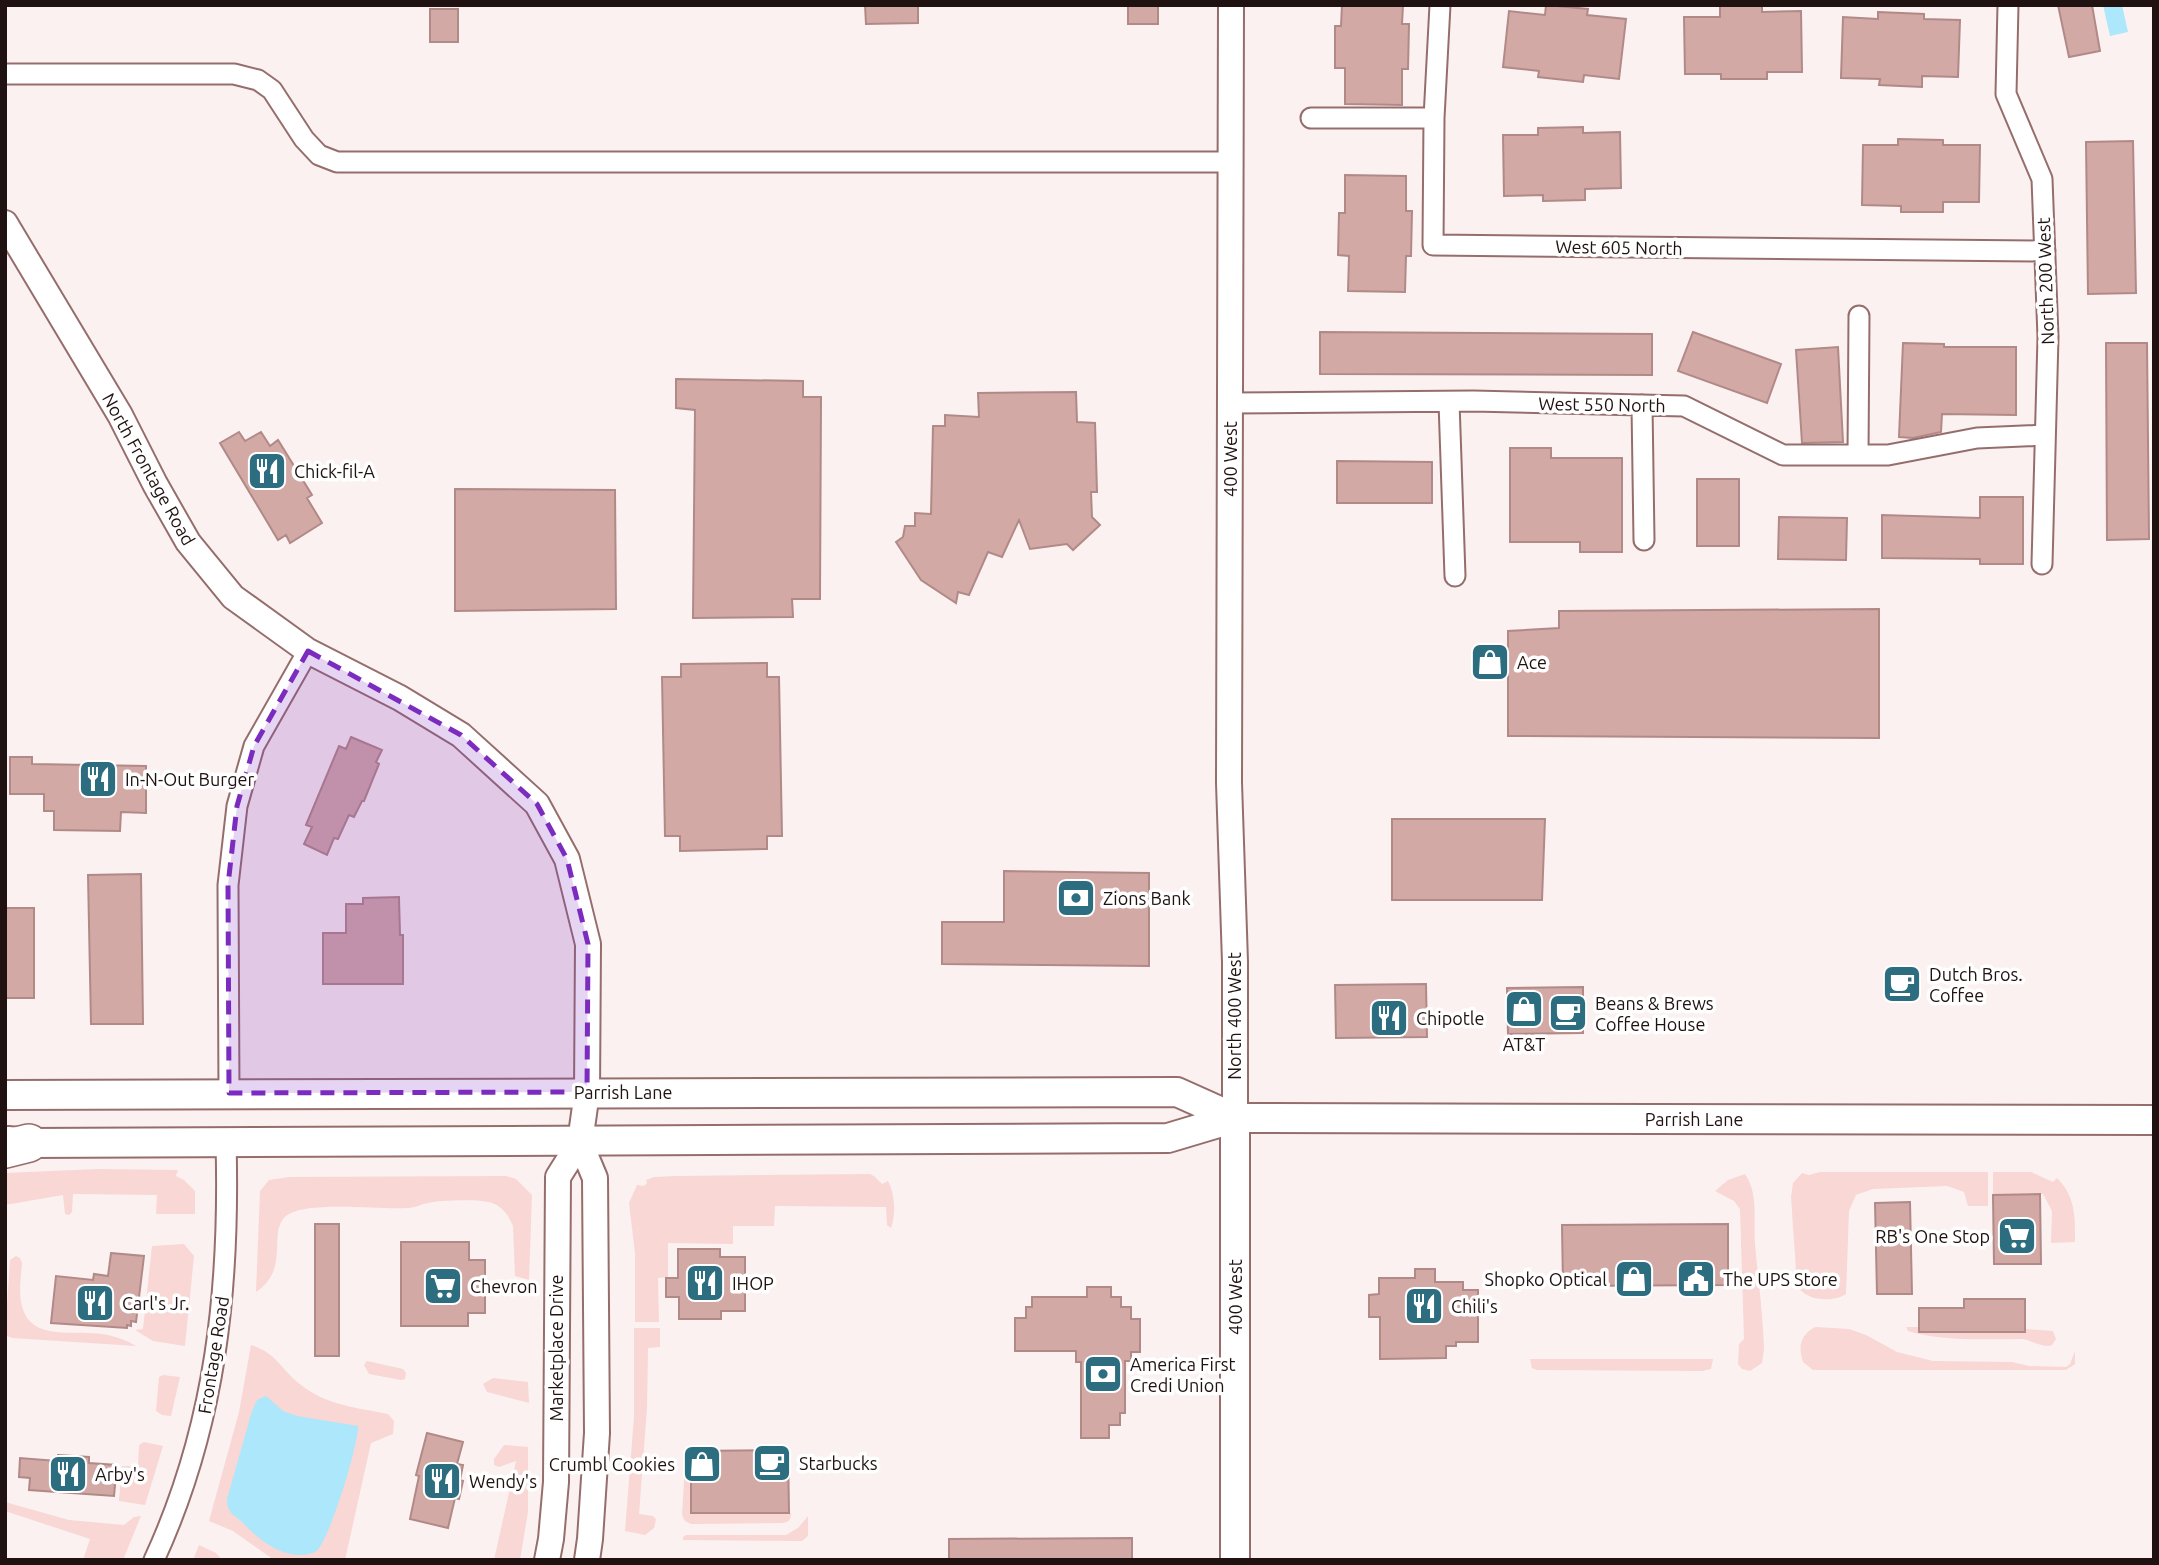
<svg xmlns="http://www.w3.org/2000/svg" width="2159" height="1565" font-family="Ubuntu,sans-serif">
<rect width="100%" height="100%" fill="#fbf1f1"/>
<path fill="#f8d7d5" d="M97,1169L178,1170L176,1176L184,1180L195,1191V1214H156L157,1195L73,1194L72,1212L69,1215L65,1214L63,1195L5,1205V1173Z
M1820,1172H1988V1206H1968L1964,1192L1947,1186L1873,1189L1856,1195L1849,1211L1846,1294C1833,1303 1804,1301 1797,1285L1791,1197L1793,1183L1802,1173L1809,1175Z
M1993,1172H2031L2053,1182L2057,1178C2076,1197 2075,1217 2075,1242L2051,1243L2052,1211L2043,1194L1993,1195Z
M870,1174L874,1176L882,1184L888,1181C895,1194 896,1214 891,1228L887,1225L886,1207L775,1206L774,1226H733V1244L668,1243V1277L658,1278L659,1322H635V1253L629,1203L637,1185L644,1186L647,1183L646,1180L654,1177L677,1176Z
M1745,1174C1759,1194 1753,1221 1755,1244C1758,1279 1763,1314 1764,1349L1762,1363L1750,1371L1742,1369L1738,1364L1739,1344L1744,1339L1740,1209L1734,1201L1715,1191L1728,1180Z
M506,1176L516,1179L532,1195L529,1280L515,1276L513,1226C509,1216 503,1207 492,1203C479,1199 442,1200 428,1203C421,1204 415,1208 408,1208C380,1210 306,1200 286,1216C267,1232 291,1269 256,1292L260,1191L269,1180L289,1177Z
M184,1244L194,1256L185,1346L153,1341L135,1330L143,1329L152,1246Z
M16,1256L20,1258L22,1263C21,1275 19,1289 21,1302C27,1337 60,1332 88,1333C105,1333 121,1337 136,1346L12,1338L5,1335L10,1260Z
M1815,1327L1849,1329L1866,1335L1897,1352L1933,1361L2012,1362L2029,1366L2066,1367L2070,1364L2075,1351V1364L2066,1370H1813L1803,1362C1798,1347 1800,1335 1815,1327Z
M1906,1327H1919V1332H2025V1329L2053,1331L2056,1339L2052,1345C2043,1349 2032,1340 2022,1339C1983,1339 1945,1342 1908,1331Z
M634,1328H660V1347L648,1348L647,1408L639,1514L653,1516L656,1519L654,1528L645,1535L625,1531L634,1417Z
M251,1345C277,1353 281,1370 301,1385C326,1405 358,1408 388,1414L394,1421L393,1434L371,1443L345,1560H274L233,1531L209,1521L239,1412Z
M1530,1359H1713L1711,1369L1702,1371L1537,1370L1532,1368Z
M367,1361L403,1369L406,1373L405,1379L401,1380L369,1374L364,1365Z
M163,1375L180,1377L171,1416L162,1415L156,1411L159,1377Z
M493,1378L528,1382L529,1403L487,1392L483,1384Z
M144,1442L163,1446L145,1505L119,1501L122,1466H138L139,1445Z
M504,1445L528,1447V1512L520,1560H494L516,1461L499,1467L494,1465V1459Z
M690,1459L691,1513H791C791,1520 789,1522 782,1523L691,1524L685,1521L682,1515L685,1465Z
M5,1502L69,1520L124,1525L134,1517L141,1516L123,1560H83L90,1539L5,1511Z
M808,1516V1536L802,1541L683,1540V1537L686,1535H786L798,1528Z
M199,1545L216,1553L222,1560H193Z"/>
<path fill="#ace7fb" d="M2103,5H2122L2128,32L2110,36Z
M266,1396L283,1411L297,1416L358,1426C359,1443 328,1546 315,1552C288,1563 260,1541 244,1524C235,1514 227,1515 227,1499L252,1411L257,1400Z"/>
<path fill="#d3a9a6" stroke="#b18987" stroke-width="2" d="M865,5H918V23L866,24Z
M1128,5H1158V24H1128Z
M1342,5H1403L1402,24H1409L1408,69H1402V105L1345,104V68H1335V26H1341Z
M1546,5L1588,9L1587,15L1626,19L1619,79L1584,75L1583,82L1538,77L1539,71L1503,67L1509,11L1545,15Z
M2058,5H2092L2100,51L2069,57Z
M1720,6H1762V12L1801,11L1802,72H1767V79H1721V74H1685L1684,17H1720Z
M430,9H458V42H430Z
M1878,12L1924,14V19L1960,20L1958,77L1922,76V87L1879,85L1880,79L1841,78L1843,17L1878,19Z
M1583,127V133L1620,132L1621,188L1585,189V200L1543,201V195L1504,196L1503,135H1538V128Z
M1898,139L1943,140V145H1980L1979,202H1943V212H1901V206L1862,205L1863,145H1898Z
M2133,141L2136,293L2088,294L2086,142Z
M1345,175L1406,176V211H1412L1411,256H1406L1405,292L1348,291L1349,256L1338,255L1339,213H1345Z
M1320,332L1652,334V375L1320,374Z
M1693,332L1781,364L1767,403L1678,371Z
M1903,343L1944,344V347H2016V415L1942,414L1941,432L1913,438L1899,437Z
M2106,343H2147L2149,539L2107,540Z
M1838,347L1843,442L1802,443L1796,350Z
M676,379L803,381V397H821L820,599H792L793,617L693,618L695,410L676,408Z
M1076,392L1077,422L1095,423L1097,492H1091L1092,517L1100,525L1073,550L1067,544L1030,549L1019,520L1002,557L988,552L969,595L958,592L956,603L921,580L896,542L903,537L905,526H915V513L931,514L933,426H945V415L979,417L978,393Z
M239,432L245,441L261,432L270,446L278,440L312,495L307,498L322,523L290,543L286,535L278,540L220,443Z
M1510,448H1551V458H1622V552H1580V542H1510Z
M1337,461L1432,462V503H1337Z
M1697,479H1739V546H1697Z
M455,489L615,490L616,609L455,611Z
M1980,497H2023V564H1980V559L1882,558V515L1980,518Z
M1779,517L1847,518L1846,560L1778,559Z
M1879,609V738L1508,736V631L1559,628V611Z
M767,663V677H779L782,836H767V849L680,851V836H665L662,677H681V664Z
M351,737L382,750L376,762L379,764L364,801H362L354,817L349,815L338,839L334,838L327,855L304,844L312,827L306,825L339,746L346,749Z
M10,757H32V764L146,766V813L121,812L120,831L54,830V811H44V794H10Z
M1392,819H1545L1542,900H1392Z
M1004,871L1149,873V966L942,964V922H1004Z
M141,874L143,1024H91L88,875Z
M399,897L400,935H403V984H323V933H346V904H363V898Z
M5,908H34V998H5Z
M1426,984L1427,1037L1336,1038L1335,985Z
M1583,987V1033L1508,1034L1507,988Z
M2040,1194L2041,1264H1994L1993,1195Z
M1910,1202L1912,1294H1877L1875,1203Z
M315,1224H339V1356H315Z
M1728,1224V1285L1563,1286L1562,1225Z
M401,1242H469V1260H485V1313H468V1326H401Z
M678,1249H720V1257H745V1311H721V1319H679V1297H666V1278H678Z
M111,1253L144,1256L136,1322L131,1321V1326L127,1325V1328L51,1323L56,1276L93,1280L94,1274L108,1276Z
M1415,1269H1435V1282H1463V1290H1478V1342H1456V1346H1446V1358L1380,1359V1317H1369V1295L1379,1294V1278H1415Z
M1087,1287H1111V1297H1121V1307H1131V1319H1140V1352H1131V1361H1125V1413H1120V1425H1109V1438H1081V1362H1076V1351H1015V1318H1026V1307H1032V1297H1087Z
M1964,1299H2025V1332H1919V1308H1964Z
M427,1433L463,1442L457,1464L463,1465L460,1480L463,1481L459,1499L455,1498L448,1528L410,1519L419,1476L416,1475Z
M788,1450L789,1513H691V1451Z
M58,1455L89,1457V1463L117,1465L114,1496L29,1490L30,1478L19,1477L20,1458L57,1461Z
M1132,1538V1560H949V1539Z"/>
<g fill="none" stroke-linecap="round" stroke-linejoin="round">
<g stroke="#956e6c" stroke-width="23">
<path id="minor" d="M1440,5L1434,118L1433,245L2045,251
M2008,5L2006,94L2042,179L2048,337L2042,564
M5,74H234L258,80L272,90L304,139L319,155L337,162H1231
M1311,118H1434
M1449,402L1455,576
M1230,403L1473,401L1684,406L1783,455H1888L1977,438L2045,435
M1642,405L1644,540
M1858,455L1859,316
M229,1093L228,885L237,806L254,746L308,651
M154,1560C216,1426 230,1288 226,1142"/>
</g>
<g stroke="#956e6c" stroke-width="28">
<path id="tertiary" d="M1231,5L1229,783L1235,962V1118
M5,223L120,415L155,484L188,542L233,597L308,651L400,698L461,735L537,804L567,859L588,944L587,1092L580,1142L558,1177L556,1482L551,1539L547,1560
M580,1142L595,1178L597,1433L590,1539L587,1560"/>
</g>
<g stroke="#956e6c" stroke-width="32">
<path id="secondary" d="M5,1095L1177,1092L1235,1118
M1235,1118V1560
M8,1141L29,1143L1168,1138L1235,1118L2154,1120"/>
</g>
<g stroke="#956e6c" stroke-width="40">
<path id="motorway" d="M5,1149L29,1143"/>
</g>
<use href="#minor" stroke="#fff" stroke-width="19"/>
<use href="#tertiary" stroke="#fff" stroke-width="24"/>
<use href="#secondary" stroke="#fff" stroke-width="28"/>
<use href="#motorway" stroke="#fff" stroke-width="37"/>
</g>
<path fill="#7b2cbf" fill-opacity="0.2" stroke="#7b2cbf" stroke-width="5" stroke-dasharray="14 9" stroke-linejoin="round" d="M308,651L461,735L537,804L567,859L588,944L587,1092L229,1093L228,885L237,806L254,746Z"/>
<defs>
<g id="restaurant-square" transform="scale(2.0125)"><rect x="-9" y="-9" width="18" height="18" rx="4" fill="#2c6d80" stroke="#fff"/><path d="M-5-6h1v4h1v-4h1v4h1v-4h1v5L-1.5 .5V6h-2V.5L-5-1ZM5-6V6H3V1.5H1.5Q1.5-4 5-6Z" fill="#fff"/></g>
<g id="shop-square" transform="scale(2.0125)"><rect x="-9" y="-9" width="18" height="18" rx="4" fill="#2c6d80" stroke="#fff"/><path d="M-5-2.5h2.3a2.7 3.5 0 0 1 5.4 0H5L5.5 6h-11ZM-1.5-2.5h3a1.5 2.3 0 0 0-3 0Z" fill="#fff"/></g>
<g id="bank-square" transform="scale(2.0125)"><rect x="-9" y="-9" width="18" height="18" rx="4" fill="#2c6d80" stroke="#fff"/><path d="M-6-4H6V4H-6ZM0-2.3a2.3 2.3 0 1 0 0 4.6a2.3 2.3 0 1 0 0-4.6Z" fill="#fff"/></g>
<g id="cafe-square" transform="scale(2.0125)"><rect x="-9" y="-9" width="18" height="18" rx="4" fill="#2c6d80" stroke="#fff"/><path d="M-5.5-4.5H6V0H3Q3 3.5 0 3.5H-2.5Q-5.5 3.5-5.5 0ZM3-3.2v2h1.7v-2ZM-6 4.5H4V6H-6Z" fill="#fff"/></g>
<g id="supermarket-square" transform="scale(2.0125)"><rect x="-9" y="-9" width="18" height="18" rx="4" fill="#2c6d80" stroke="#fff"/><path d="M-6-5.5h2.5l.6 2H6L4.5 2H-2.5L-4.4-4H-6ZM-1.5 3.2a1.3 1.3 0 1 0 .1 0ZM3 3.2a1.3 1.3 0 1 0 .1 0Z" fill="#fff"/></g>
<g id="civic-square" transform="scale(2.0125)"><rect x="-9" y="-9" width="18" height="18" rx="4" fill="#2c6d80" stroke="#fff"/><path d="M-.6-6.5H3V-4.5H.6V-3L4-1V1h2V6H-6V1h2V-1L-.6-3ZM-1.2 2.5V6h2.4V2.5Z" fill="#fff"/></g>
</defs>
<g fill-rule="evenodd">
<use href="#restaurant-square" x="267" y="471"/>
<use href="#shop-square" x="1490" y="662"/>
<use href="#restaurant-square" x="98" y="779"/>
<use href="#bank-square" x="1076" y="898"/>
<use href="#cafe-square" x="1902" y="984"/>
<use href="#shop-square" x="1524" y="1009"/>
<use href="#cafe-square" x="1568" y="1013"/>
<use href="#restaurant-square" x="1389" y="1018"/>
<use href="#supermarket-square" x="2017" y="1236"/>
<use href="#shop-square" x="1634" y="1279"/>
<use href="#civic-square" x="1696" y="1279"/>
<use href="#restaurant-square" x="705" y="1283"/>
<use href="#supermarket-square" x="443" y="1286"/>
<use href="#restaurant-square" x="95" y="1303"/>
<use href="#restaurant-square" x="1424" y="1306"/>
<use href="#bank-square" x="1103" y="1374"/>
<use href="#cafe-square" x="772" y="1463"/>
<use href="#shop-square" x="702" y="1464"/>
<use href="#restaurant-square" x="68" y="1474"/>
<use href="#restaurant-square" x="442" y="1481"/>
</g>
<g text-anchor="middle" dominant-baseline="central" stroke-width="7" stroke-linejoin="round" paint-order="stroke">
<g font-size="18" fill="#201211" stroke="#fff">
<text transform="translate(1619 247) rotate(1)">West 605 North</text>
<text transform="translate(2045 281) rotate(-92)">North 200 West</text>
<text transform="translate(1602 404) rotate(1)">West 550 North</text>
<text transform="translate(1230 459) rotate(-90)">400 West</text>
<text transform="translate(149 469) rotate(61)">North Frontage Road</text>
<text transform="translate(1234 1016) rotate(-90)">North 400 West</text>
<text x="623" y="1092">Parrish Lane</text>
<text x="1694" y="1119">Parrish Lane</text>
<text transform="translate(1235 1297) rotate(-90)">400 West</text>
<text transform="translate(556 1348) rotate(-90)">Marketplace Drive</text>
<text transform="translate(213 1355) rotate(-81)">Frontage Road</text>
</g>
<g font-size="18" fill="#201211" stroke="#fff" text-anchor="start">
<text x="294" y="471">Chick-fil-A</text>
<text x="1517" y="662">Ace</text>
<text x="125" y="779">In-N-Out Burger</text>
<text x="1103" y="898">Zions Bank</text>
<text x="1929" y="974">Dutch Bros.<tspan x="1929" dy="21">Coffee</tspan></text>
<text x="1595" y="1003">Beans &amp; Brews<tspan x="1595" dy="21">Coffee House</tspan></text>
<text x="1416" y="1018">Chipotle</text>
<text x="1524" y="1044" text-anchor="middle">AT&amp;T</text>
<text x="1990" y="1236" text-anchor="end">RB's One Stop</text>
<text x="1607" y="1279" text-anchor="end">Shopko Optical</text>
<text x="1723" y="1279">The UPS Store</text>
<text x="732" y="1283">IHOP</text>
<text x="470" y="1286">Chevron</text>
<text x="122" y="1303">Carl's Jr.</text>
<text x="1451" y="1306">Chili's</text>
<text x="1130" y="1364">America First<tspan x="1130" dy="21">Credi Union</tspan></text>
<text x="799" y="1463">Starbucks</text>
<text x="675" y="1464" text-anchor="end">Crumbl Cookies</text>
<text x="95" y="1474">Arby's</text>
<text x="469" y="1481">Wendy's</text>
</g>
</g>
<rect width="2159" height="1565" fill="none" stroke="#201211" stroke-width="14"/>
</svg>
